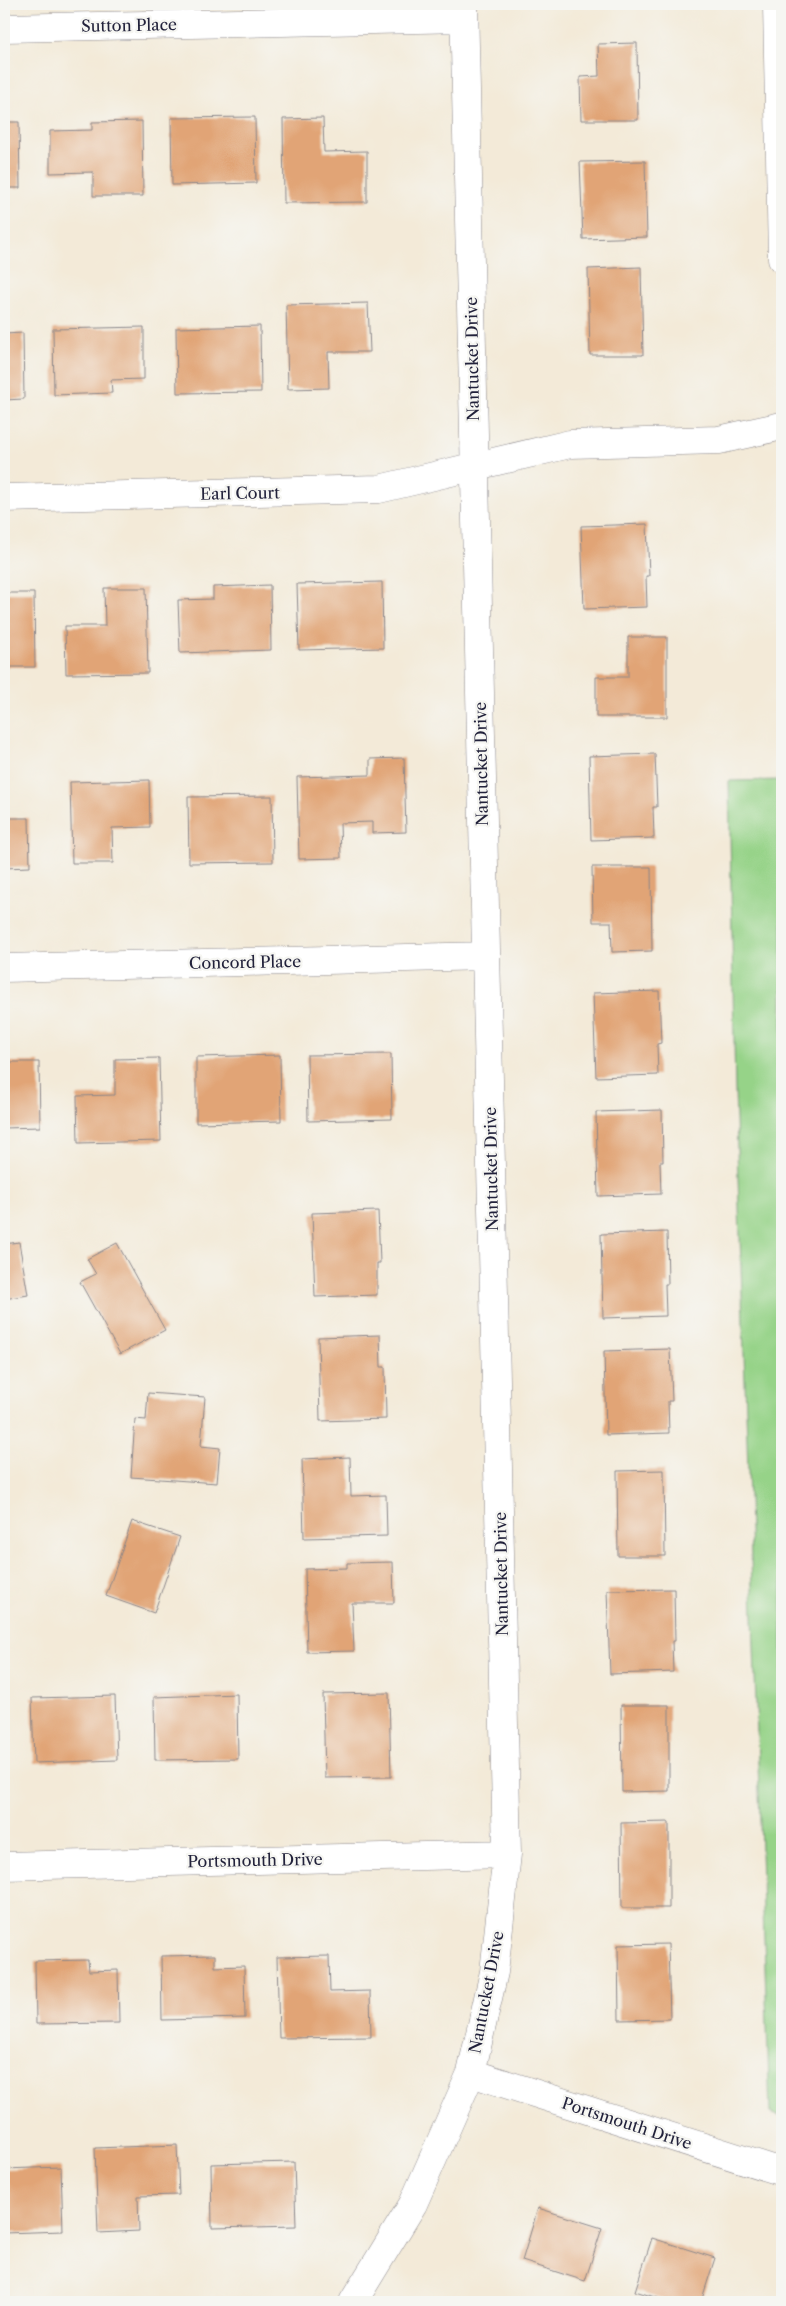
<svg xmlns="http://www.w3.org/2000/svg" width="786" height="2306" font-family="'Libre Caslon Text',serif">
<rect width="100%" height="100%" fill="#f6f6f2"/>
<filter id="ink" filterUnits="userSpaceOnUse"><feTurbulence type="fractalNoise" baseFrequency=".02" numOctaves="2"/><feDisplacementMap in="SourceGraphic" scale="10" xChannelSelector="R" yChannelSelector="G"/><feConvolveMatrix kernelMatrix="1 2 1 2 8 2 1 2 1" color-interpolation-filters="sRGB"/></filter>
<filter id="wash" filterUnits="userSpaceOnUse"><feTurbulence type="fractalNoise" baseFrequency=".0096" numOctaves="4" result="noise"/><feDisplacementMap in="SourceGraphic" scale="20" xChannelSelector="R" yChannelSelector="G"/><feGaussianBlur stdDeviation="1.12" result="paint"/><feColorMatrix in="noise" values="0 0 0 0 0 0 0 0 0 0 0 0 0 0 0 0 0 1.4 0 .05"/><feComposite in="paint" operator="in"/></filter>
<g filter="url(#wash)">
<rect width="100%" height="100%" fill="#f3ead8"/>
<path fill="#96d388" stroke="#5c7a62" d="M782,780V2117L770,2113L735,1090L729,781Z"/>
<g id="blocks">
<path fill="#e1a476" d="M637,43L638,120H581L580,77L599,76L598,44Z
M255,117L256,183L172,185L171,118Z
M323,118L324,152L367,151V202L284,203L283,119Z
M142,121L143,196H93V172L50,173V131L92,130V122Z
M4,122H19L20,188H4Z
M645,161L647,237L583,239L580,162Z
M641,267L643,355H590L588,269Z
M368,303L370,352H328L329,388L288,389L286,305Z
M260,326L261,392L177,393L176,328Z
M144,327V379L111,380L112,393L54,395L53,329Z
M23,333L24,399L4,400V334Z
M647,524L649,576H646L647,607L584,609L581,526Z
M382,582L383,648L299,650L297,584Z
M270,585L271,650L180,653L178,600L213,599V587Z
M104,588H146L148,673L66,674L65,626H105Z
M4,593H34L35,667H4Z
M628,637H667V717H596V677H628Z
M655,754L657,807H653L654,838L591,840L589,756Z
M404,758L406,832L372,833V822L340,823L341,858L299,859L297,777L370,775V759Z
M149,780L150,827L112,828L113,863H72L70,782Z
M272,796L273,862L189,863L188,797Z
M4,818H29L30,867L4,868Z
M592,867H651L652,951L612,952L611,922H593Z
M659,991L661,1043L657,1044L658,1075L596,1077L593,993Z
M391,1054L392,1119L308,1121L307,1055Z
M280,1055L281,1121L196,1123V1057Z
M159,1058L161,1141L78,1143L77,1096L115,1095V1059Z
M4,1062H39L40,1127L4,1128Z
M662,1110L663,1162H660L661,1194L598,1196L596,1112Z
M378,1211L380,1263H377V1295L315,1297L312,1213Z
M667,1232L668,1284H665L666,1316L603,1318L601,1234Z
M19,1242L28,1295L4,1299V1244Z
M117,1243L165,1330L120,1354L80,1282L96,1274L87,1259Z
M380,1335L381,1367H385L386,1419L320,1421L318,1337Z
M670,1349L672,1401H668L669,1433L606,1435L604,1351Z
M148,1393L205,1397L201,1446L220,1448L217,1483L131,1477L135,1419L146,1420Z
M350,1457L351,1496L386,1495L387,1536L304,1538L302,1459Z
M664,1470L665,1556H618L617,1471Z
M132,1521L180,1537L154,1613L106,1596Z
M393,1562L394,1603H352L354,1651L307,1652L305,1569L347,1568V1563Z
M674,1589L675,1641H672L673,1672L610,1674L607,1590Z
M389,1693L391,1777L325,1778L323,1694Z
M237,1694L238,1759L155,1760L154,1697Z
M115,1696L117,1760L34,1763L32,1698Z
M621,1705H669V1791L622,1792Z
M669,1822V1908H622L621,1823Z
M668,1944L670,2019L619,2020L618,1945Z
M215,1955V1967L244,1966L245,2018L162,2020L161,1956Z
M329,1956L330,1992L370,1991L371,2037L279,2038L277,1957Z
M88,1960L89,1971L118,1970L119,2023L36,2024L35,1961Z
M177,2145L179,2195L138,2196L139,2231L98,2233L95,2148Z
M294,2162L296,2226L212,2228L211,2164Z
M61,2167L63,2231L4,2233V2169Z
M538,2208L602,2228L585,2281L522,2261Z
M652,2238L715,2258L701,2302H671L635,2291Z"/>
</g>
</g>
<g filter="url(#ink)">
<use href="#blocks" fill-opacity="0" stroke="#8a868a" stroke-width="1"/>
<g fill="none" stroke-linecap="round" stroke-linejoin="round">
<g stroke="#8a868a" stroke-width="29">
<path id="minor" d="M777,4L782,259
M4,28L464,18
M4,498L379,489L570,444L719,440L782,426
M4,968L486,956
M4,1866L507,1854
M471,2073L782,2172
M353,2302L413,2204L471,2073L494,1972L507,1854L464,4"/>
</g>
<use href="#minor" stroke="#fff" stroke-width="28"/>
</g>
</g>
<g text-anchor="middle" dominant-baseline="central" stroke-width="4.5" stroke-linejoin="round" paint-order="stroke">
<g font-size="16" fill="#22223b" stroke="#f6f6f2">
<text transform="translate(129 25) rotate(-1)">Sutton Place</text>
<text transform="translate(472 359) rotate(-91)">Nantucket Drive</text>
<text transform="translate(240 493) rotate(-1)">Earl Court</text>
<text transform="translate(481 764) rotate(-91)">Nantucket Drive</text>
<text transform="translate(245 962) rotate(-1)">Concord Place</text>
<text transform="translate(491 1169) rotate(-91)">Nantucket Drive</text>
<text transform="translate(501 1574) rotate(-91)">Nantucket Drive</text>
<text transform="translate(255 1860) rotate(-1)">Portsmouth Drive</text>
<text transform="translate(486 1992) rotate(-79)">Nantucket Drive</text>
<text transform="translate(627 2123) rotate(18)">Portsmouth Drive</text>
</g>
</g>
<rect width="786" height="2306" fill="none" stroke="#f6f6f2" stroke-width="20"/>
</svg>
